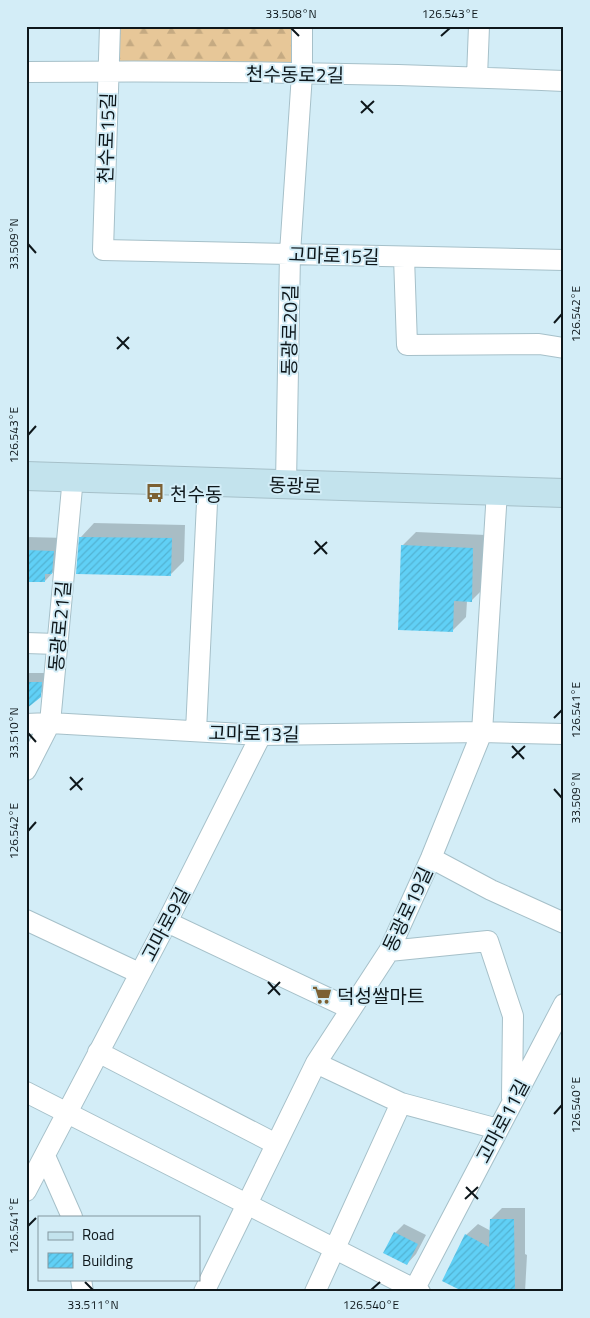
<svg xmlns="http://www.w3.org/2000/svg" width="590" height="1318" font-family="'Titillium Web','Noto Sans KR',sans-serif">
<defs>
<pattern id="forest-firs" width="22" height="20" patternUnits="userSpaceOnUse" patternTransform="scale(1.25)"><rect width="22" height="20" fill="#e7c798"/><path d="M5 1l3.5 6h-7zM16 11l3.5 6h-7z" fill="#c5aa82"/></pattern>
<pattern id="building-hatch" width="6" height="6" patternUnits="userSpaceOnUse" patternTransform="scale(1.25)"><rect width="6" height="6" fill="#60d0f6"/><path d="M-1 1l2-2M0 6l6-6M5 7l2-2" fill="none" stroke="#52b2d2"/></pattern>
</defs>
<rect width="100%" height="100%" fill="#d3edf7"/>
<path fill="url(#forest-firs)" d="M116,26H295V69L114,65Z"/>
<path fill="#0003" d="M94,523L185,525L184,561L171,574L81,537Z
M416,532L486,535L485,587L471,601H467L466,617L453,630L402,546Z
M26,537L67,538L58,567L45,581H26Z
M26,673H50L49,686L26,706Z
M502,1208H525V1254L527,1255L525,1292H466V1235L478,1224L491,1231V1219Z
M404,1224L426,1235L416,1254L407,1264L395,1233Z
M564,1282V1292H559Z"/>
<path fill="url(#building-hatch)" d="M79,537L172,538L171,576L76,574Z
M401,545L473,548L472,602L454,601L453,632L398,630Z
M26,550L54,551L52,574H45V582H26Z
M26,682H42L41,697L26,709Z
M490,1219H514L515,1292H464L442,1281L465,1234L489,1247Z
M394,1232L418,1244L407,1265L383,1253Z"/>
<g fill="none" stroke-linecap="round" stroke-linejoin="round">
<g stroke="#a6c0c9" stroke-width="22">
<path id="street" d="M110,26L103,250L564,260
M26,72C205,70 385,73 564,81
M477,77L479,26
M404,257L407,345L539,344L564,348
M286,484L290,253L302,74V26
M26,643L57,644
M26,724L50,723L261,735L482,732L564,734
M196,731L208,482
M26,770L50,723L73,477
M431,858L491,890L564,923
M26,920L139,973
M167,922L351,1009
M389,951L488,941L513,1016L512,1098
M98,1052L276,1144
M316,1063L401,1103L498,1129
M26,1092L420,1292
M45,1156L72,1217
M26,1191L167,922L261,735
M81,1279L83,1292
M204,1292L316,1063L389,951L431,858L482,732L497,491
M315,1292L401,1103
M413,1292L564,1004"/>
</g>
<g stroke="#a6c0c9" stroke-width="30">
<path id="secondary" d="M26,476L564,493"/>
</g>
<use href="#street" stroke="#fff" stroke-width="20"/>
<use href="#secondary" stroke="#c3e3ed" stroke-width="28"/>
</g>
<path fill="none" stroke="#0e171b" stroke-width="2" d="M291,28L299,36M441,36L450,28M361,101L373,113M361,113L374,101M28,244L36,253M554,323L562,314M117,337L129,349M117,349L129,337M28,435L36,426M315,541L327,554M314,554L327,542M554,718L562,710M28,733L36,742M512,746L524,759M512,758L525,746M70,777L82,790M554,789L562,798M70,790L83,778M28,831L36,822M268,982L280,995M268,994L280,982M554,1114L562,1105M466,1187L478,1199M465,1199L478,1187M28,1226L36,1218M85,1282L93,1290M371,1290L380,1282"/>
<defs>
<g id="bus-bare" transform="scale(1.5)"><path d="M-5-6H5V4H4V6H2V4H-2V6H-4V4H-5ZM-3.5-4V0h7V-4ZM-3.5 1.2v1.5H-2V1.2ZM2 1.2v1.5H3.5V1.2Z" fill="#7c6033" stroke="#d3edf7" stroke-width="2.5" paint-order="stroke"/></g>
<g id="supermarket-bare" transform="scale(1.5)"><path d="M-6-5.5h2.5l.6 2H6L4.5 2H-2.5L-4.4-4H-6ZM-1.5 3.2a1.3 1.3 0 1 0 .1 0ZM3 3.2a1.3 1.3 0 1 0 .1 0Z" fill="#7c6033" stroke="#d3edf7" stroke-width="2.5" paint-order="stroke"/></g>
</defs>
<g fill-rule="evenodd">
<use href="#bus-bare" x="155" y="493"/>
<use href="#supermarket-bare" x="322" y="995"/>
</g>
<g text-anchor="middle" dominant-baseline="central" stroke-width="4" stroke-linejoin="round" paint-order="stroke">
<g font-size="19" fill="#0e171b" stroke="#d3edf7">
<text transform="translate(295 74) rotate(1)">천수동로2길</text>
<text transform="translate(106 138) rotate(-88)">천수로15길</text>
<text transform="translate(334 255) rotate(2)">고마로15길</text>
<text transform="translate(289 330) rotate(-89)">동광로20길</text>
<text transform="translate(295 485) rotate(2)">동광로</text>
<text transform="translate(59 626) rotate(-85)">동광로21길</text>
<text transform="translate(254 733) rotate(1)">고마로13길</text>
<text transform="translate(407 909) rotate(-65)">동광로19길</text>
<text transform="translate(165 924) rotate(-62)">고마로9길</text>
<text transform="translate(502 1121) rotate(-62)">고마로11길</text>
</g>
<g font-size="19" fill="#0e171b" stroke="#d3edf7" text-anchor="start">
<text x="170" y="493">천수동</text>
<text x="337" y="995">덕성쌀마트</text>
</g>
</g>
<rect width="590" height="1318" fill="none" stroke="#d3edf7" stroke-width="55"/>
<rect x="38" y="1216" width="162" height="65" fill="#d3edf7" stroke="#84979f"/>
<rect x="48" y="1232" width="25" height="8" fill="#c3e3ed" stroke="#84979f"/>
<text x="82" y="1240" font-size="15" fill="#0e171b">Road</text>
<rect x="48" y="1253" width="25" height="15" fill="url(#building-hatch)" stroke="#84979f"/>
<text x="82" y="1266" font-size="15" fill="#0e171b">Building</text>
<rect x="28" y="28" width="534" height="1262" fill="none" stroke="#0e171b" stroke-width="2"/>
<g font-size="12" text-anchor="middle" fill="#0e171b">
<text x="291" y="18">33.508°N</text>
<text x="450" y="18">126.543°E</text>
<text transform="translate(14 244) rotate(-90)" y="4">33.509°N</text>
<text transform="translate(576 314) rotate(-90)" y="4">126.542°E</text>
<text transform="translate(14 435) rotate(-90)" y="4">126.543°E</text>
<text transform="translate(576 710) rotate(-90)" y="4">126.541°E</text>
<text transform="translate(14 733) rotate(-90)" y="4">33.510°N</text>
<text transform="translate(576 798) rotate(-90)" y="4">33.509°N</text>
<text transform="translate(14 831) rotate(-90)" y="4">126.542°E</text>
<text transform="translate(576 1105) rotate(-90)" y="4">126.540°E</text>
<text transform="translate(14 1226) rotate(-90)" y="4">126.541°E</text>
<text x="93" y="1309">33.511°N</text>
<text x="371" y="1309">126.540°E</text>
</g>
</svg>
